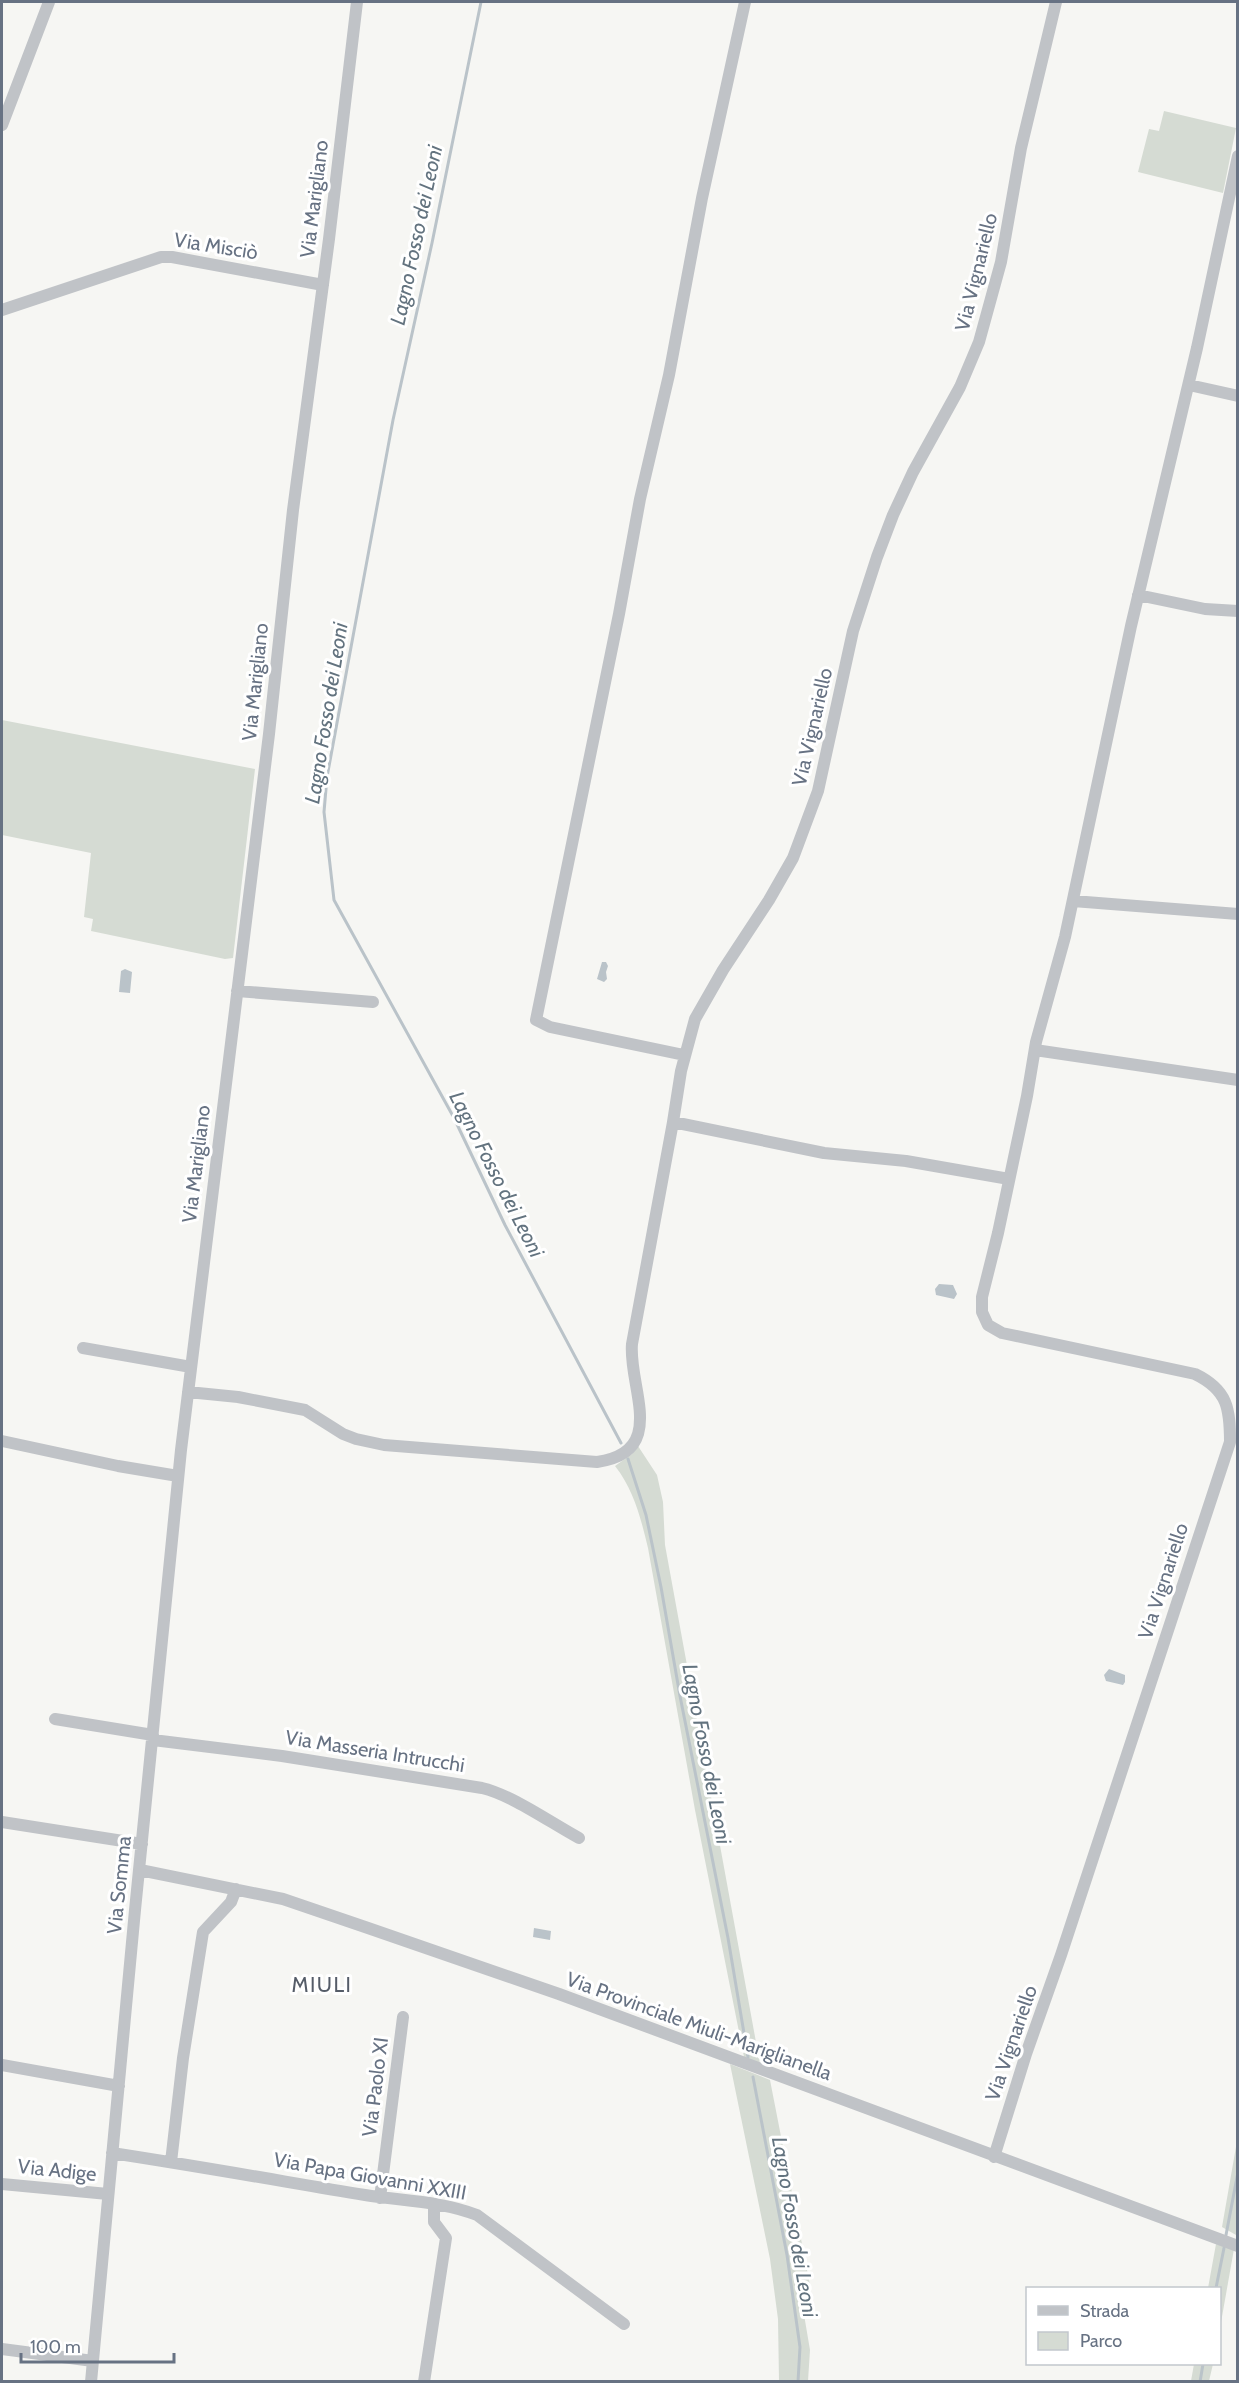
<svg xmlns="http://www.w3.org/2000/svg" width="1239" height="2383" font-family="Cabin,sans-serif">
<rect width="100%" height="100%" fill="#f6f6f3"/>
<path fill="#d5dbd3" d="M1164,111L1236,128L1223,193L1138,172L1149,129L1159,131Z
M2,720L255,769L233,958L225,959L91,931L93,919L84,917L91,853L2,835Z
M638,1446L657,1475L663,1502L665,1545L760,2064L744,2057L695,1810L648,1548C641,1519 634,1490 615,1466L632,1454Z
M730,2064L770,2080L810,2285H799L810,2350L808,2381H779L778,2319L770,2259Z
M1237,2141L1238,2226L1236,2235L1222,2227Z
M1216,2244L1234,2249L1220,2328V2288H1208Z
M1194,2364H1213L1209,2381H1191Z"/>
<path fill="#bac3c9" d="M602,962H606L608,966L606,972L607,979L604,982L597,979Z
M125,969L132,972L130,993L119,992L121,971Z
M939,1284L953,1285L957,1294L954,1299L936,1295L935,1289Z
M1109,1669L1125,1675V1682L1123,1685L1106,1681L1104,1675Z
M534,1928L551,1931L550,1940L533,1937Z"/>
<g fill="none" stroke-linecap="round" stroke-linejoin="round">
<path stroke="#bac3c9" stroke-width="3" d="M481,2L432,243L393,420L327,777L324,812L334,900L454,1118L505,1225L621,1443
M628,1459L646,1515L661,1587L680,1696L728,1938L748,2057
M753,2077L787,2255L800,2347L798,2382
M1226,2235L1238,2172
M1216,2288L1224,2248
M1200,2382L1203,2364"/>
<path stroke="#c0c3c7" stroke-width="12" d="M2,125L49,2
M2,310L161,257H172L323,285
M1189,385L1238,396
M1138,595L1205,609L1238,611
M1073,901L1238,914
M237,991L373,1002
M1035,1050L1238,1080
M684,1055L550,1027L536,1020L619,614L640,499L669,375L702,198L745,2
M1009,1179L906,1161L824,1153L673,1122L681,1071L695,1019L723,970L769,900L793,858L818,791L853,631L877,557L893,515L913,472L960,387L979,342L1001,262L1021,148L1056,2
M83,1348L191,1367
M188,1392L238,1397L305,1410L343,1434L356,1439L384,1445L597,1462C669,1452 628,1387 632,1344L673,1122
M2,1441L118,1466L178,1476
M55,1719L153,1735
M153,1740L282,1756L482,1788C512,1795 551,1823 579,1838
M2,1822L142,1844
M140,1870L283,1899L368,1928L559,1994L1238,2246
M2,2065L119,2086
M112,2153C197,2166 281,2181 365,2195C403,2201 441,2201 477,2215L624,2324
M994,2157L1026,2054L1061,1955L1230,1442C1230,1409 1228,1390 1195,1374L1002,1333L988,1325L982,1312V1297L998,1233L1027,1096L1036,1042L1065,937L1131,626L1197,348L1238,156
M171,2162L183,2058L203,1932L231,1902L236,1889
M2,2184L108,2194
M380,2198L403,2017
M2,2349L93,2361
M91,2382L135,1910L181,1450L269,734L293,510L329,239L357,2
M424,2382L446,2238L434,2222V2204"/>
</g>
<g text-anchor="middle" dominant-baseline="central" stroke-width="6" stroke-linejoin="round" paint-order="stroke">
<g font-size="20" fill="#677283" stroke="#fff">
<text transform="translate(314 199) rotate(-83)">Via Marigliano</text>
<text transform="translate(216 246) rotate(9)">Via Misciò</text>
<text transform="translate(976 272) rotate(-76)">Via Vignariello</text>
<text transform="translate(255 682) rotate(-84)">Via Marigliano</text>
<text transform="translate(812 727) rotate(-77)">Via Vignariello</text>
<text transform="translate(196 1164) rotate(-83)">Via Marigliano</text>
<text transform="translate(1163 1581) rotate(-72)">Via Vignariello</text>
<text transform="translate(375 1751) rotate(9)">Via Masseria Intrucchi</text>
<text transform="translate(119 1885) rotate(-84)">Via Somma</text>
<text transform="translate(699 2026) rotate(20)">Via Provinciale Miuli-Mariglianella</text>
<text transform="translate(1011 2043) rotate(-71)">Via Vignariello</text>
<text transform="translate(375 2087) rotate(-83)">Via Paolo XI</text>
<text transform="translate(57 2170) rotate(6)">Via Adige</text>
<text transform="translate(370 2176) rotate(10)">Via Papa Giovanni XXIII</text>
</g>
<g font-size="21" font-style="italic" fill="#63737f" stroke="#fff">
<text transform="translate(416 235) rotate(-78)">Lagno Fosso dei Leoni</text>
<text transform="translate(326 713) rotate(-81)">Lagno Fosso dei Leoni</text>
<text transform="translate(497 1174) rotate(63)">Lagno Fosso dei Leoni</text>
<text transform="translate(707 1754) rotate(79)">Lagno Fosso dei Leoni</text>
<text transform="translate(795 2227) rotate(80)">Lagno Fosso dei Leoni</text>
</g>
<g font-size="21" letter-spacing="1.5" fill="#555c68" stroke="#fff">
<text x="322" y="1984">MIULI</text>
</g>
</g>
<rect width="1239" height="2383" fill="none" stroke="#677283" stroke-width="6"/>
<rect x="1026" y="2287" width="195" height="78" fill="#ffffff" stroke="#c2c7cd" stroke-width="1.5"/>
<rect x="1038" y="2306" width="30" height="9" fill="#c0c3c7" stroke="#c2c7cd" stroke-width="1.5"/>
<text x="1080" y="2317" font-size="18" fill="#677283">Strada</text>
<rect x="1038" y="2332" width="30" height="18" fill="#d5dbd3" stroke="#c2c7cd" stroke-width="1.5"/>
<text x="1080" y="2347" font-size="18" fill="#677283">Parco</text>
<path d="M21 2353v9h153v-9" fill="none" stroke="#677283" stroke-width="3"/>
<text x="30" y="2353" font-size="18" fill="#677283" stroke="#ffffff" stroke-width="4.5" paint-order="stroke">100 m</text>
</svg>
